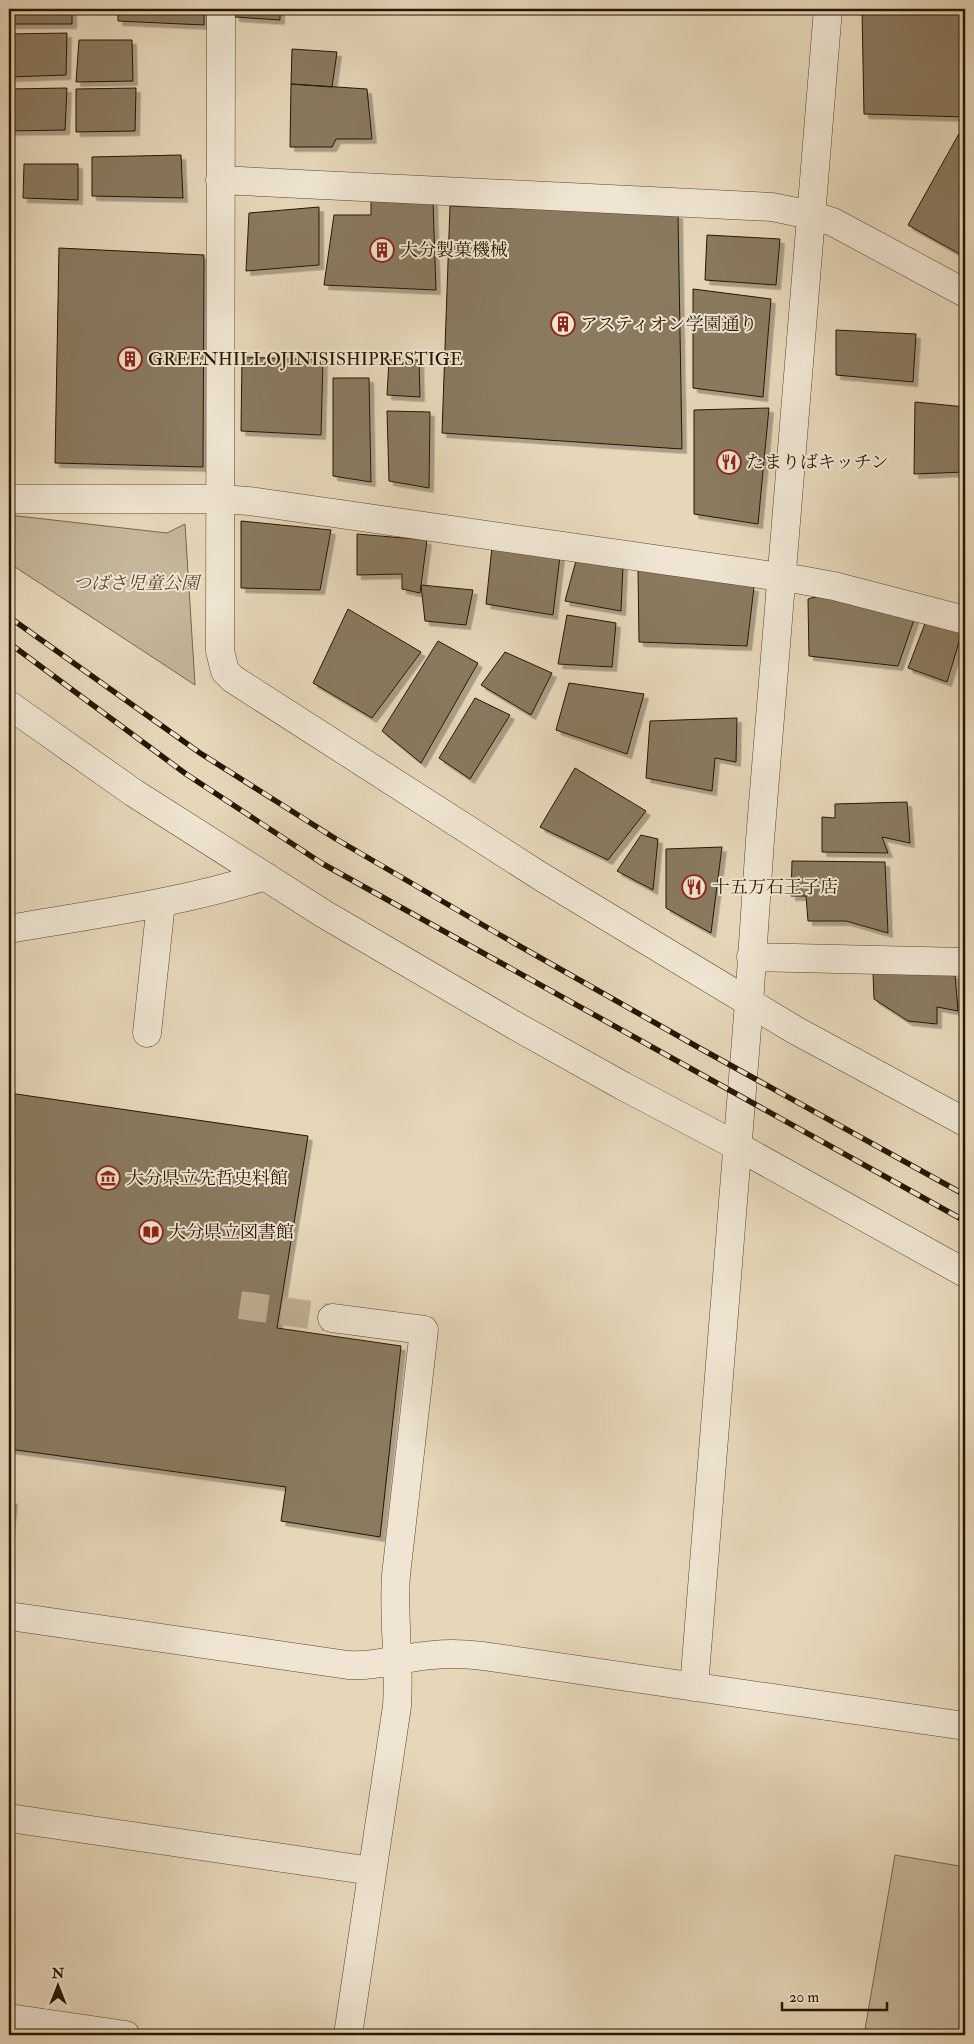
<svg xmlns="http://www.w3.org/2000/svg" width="974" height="2044" font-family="'IM FELL Double Pica','Noto Serif JP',serif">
<defs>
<filter id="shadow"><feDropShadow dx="4.5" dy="4.5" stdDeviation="0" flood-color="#0004"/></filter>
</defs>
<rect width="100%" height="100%" fill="#e6d7b9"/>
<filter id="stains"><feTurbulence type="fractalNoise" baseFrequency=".004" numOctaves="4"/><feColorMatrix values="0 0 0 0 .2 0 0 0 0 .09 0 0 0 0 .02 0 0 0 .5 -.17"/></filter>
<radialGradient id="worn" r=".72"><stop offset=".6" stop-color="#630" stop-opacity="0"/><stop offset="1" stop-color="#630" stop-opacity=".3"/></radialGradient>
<path fill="#c5b69a" stroke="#76664d" d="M9,515L167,533L185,524L195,685L9,563Z
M895,1855L965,1867V2035H864Z"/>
<path fill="#8a7a60" stroke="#261600" filter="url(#shadow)" d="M9,9H72V24H9Z
M118,9H204V25L118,21Z
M235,9H280V20L235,17Z
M862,9H965V117L864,114Z
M67,33L66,75L9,77V34Z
M79,40H132L133,81L76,82Z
M292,49L337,52L332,87L291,84Z
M291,84L367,89L372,139H336L332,147H290Z
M67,88L65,130L9,131V89Z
M136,88L135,131L76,132V89Z
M965,123V257L908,225Z
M181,155L183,198L92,196V157Z
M24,164H78V200L23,198Z
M371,197L433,201L436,290L324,285L334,215H371Z
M450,206L678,214L682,449L442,433Z
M319,207V265L246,271L249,213Z
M707,235L780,239L776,285L705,280Z
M59,248L204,255L203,467L55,463Z
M693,289L771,299L763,397L693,388Z
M836,330L916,334L913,382L836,375Z
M242,357L323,360L321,435L241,431Z
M389,360H419L420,397L387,395Z
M333,378H369L371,482L333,476Z
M915,402L965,407V472L914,474Z
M769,408L758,524L694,514V410Z
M387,411L430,412L429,488L389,481Z
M241,521L331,530L320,590L241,588Z
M357,534L427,540L420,593L402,589V574L357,575Z
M492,547L560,556L553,615L486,604Z
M577,557L623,565L621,611L565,601Z
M638,569L754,587L747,646L639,642Z
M421,585L473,590L466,625L425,621Z
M827,594L915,617L898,666L809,656L808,599Z
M348,609L421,652L372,718L313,683Z
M567,615L616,623L612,667L558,664Z
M926,621L963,629L947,682L908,668Z
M438,641L478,663L421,763L382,731Z
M505,652L552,673L531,715L481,685Z
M569,683L644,694L627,754L556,730Z
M475,698L510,715L470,779L439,758Z
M737,718L736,762L715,758L712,791L646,778L650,721Z
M575,768L646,811L608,860L540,827Z
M907,802L910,843L882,837L888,853L822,852V817L835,818V804Z
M641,835L658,839L653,890L617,871Z
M722,847L711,933L666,908V849Z
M792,861L885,862L888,933L846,921H808L806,896H791Z
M873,972L955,974L958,1011L937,1007V1024L908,1021L874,999Z
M9,1093L308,1136L277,1328L401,1346L380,1537L281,1521L286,1487L9,1449Z
M9,1499L13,1500L9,1537Z"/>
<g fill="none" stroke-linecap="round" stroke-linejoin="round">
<path stroke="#c0b094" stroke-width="28" stroke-dasharray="28 14" stroke-linecap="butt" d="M240,1305L332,1318"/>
<g stroke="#56462e" stroke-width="29">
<path id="minor" d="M221,9L220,651L225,671L233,679L540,876L795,1030L965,1122
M220,180L772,207L811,215L833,222L965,293
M9,499H220L249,501L801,580L834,586L965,620
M9,705L134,793L324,914L514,1025L623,1086L737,1146L965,1273
M9,929C94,914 182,903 265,876
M751,957L965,962
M147,1033L161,903
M332,1318L424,1330L396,1575C393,1619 400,1662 397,1706L348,2035
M9,1616L348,1665C377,1667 404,1657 433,1655C450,1653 466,1654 483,1656L965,1726
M694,1687L749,1003L760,840L828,9
M9,1818L372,1871
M9,2018L126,2035"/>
</g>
<use href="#minor" stroke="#efe5d2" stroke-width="28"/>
<g stroke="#261600" stroke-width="5.5">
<path id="rail" d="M9,617L200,753L336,839L500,935L703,1050L965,1195
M9,643L186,774L323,864L965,1221"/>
</g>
<use href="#rail" stroke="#efe5d2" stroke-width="4" stroke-dasharray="11" stroke-linecap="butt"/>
</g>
<defs>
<g id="building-ring" transform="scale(1.25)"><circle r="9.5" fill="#efe5d2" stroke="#8f2418" stroke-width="1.5"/><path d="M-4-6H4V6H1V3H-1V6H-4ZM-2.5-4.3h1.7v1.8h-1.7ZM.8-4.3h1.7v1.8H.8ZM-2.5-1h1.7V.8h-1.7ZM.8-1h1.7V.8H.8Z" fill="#8f2418"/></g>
<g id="restaurant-ring" transform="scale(1.25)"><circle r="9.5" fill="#efe5d2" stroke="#8f2418" stroke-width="1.5"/><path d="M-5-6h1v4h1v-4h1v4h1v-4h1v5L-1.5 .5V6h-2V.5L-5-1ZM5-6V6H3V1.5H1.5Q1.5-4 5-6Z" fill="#8f2418"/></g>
<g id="museum-ring" transform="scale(1.25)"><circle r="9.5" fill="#efe5d2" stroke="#8f2418" stroke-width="1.5"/><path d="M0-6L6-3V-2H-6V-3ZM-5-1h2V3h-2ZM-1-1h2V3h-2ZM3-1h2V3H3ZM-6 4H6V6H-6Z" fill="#8f2418"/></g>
<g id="library-ring" transform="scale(1.25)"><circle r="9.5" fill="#efe5d2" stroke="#8f2418" stroke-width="1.5"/><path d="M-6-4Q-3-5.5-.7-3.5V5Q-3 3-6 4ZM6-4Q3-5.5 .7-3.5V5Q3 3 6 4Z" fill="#8f2418"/></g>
</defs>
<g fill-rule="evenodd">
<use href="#building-ring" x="382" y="250"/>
<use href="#building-ring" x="563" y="324"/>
<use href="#building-ring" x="130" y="359"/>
<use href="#restaurant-ring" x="729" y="462"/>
<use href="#restaurant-ring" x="694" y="887"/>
<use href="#museum-ring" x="108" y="1178"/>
<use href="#library-ring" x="151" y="1232"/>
</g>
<g text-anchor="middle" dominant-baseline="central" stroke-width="4" stroke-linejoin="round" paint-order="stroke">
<g font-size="18" fill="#261600" stroke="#efe5d2" text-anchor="start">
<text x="400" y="250">大分製菓機械</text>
<text x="580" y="324">アスティオン学園通り</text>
<text x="148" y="359">GREENHILLOJINISISHIPRESTIGE</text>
<text x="746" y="462">たまりばキッチン</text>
<text x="712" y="887">十五万石王子店</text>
<text x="126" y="1178">大分県立先哲史料館</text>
<text x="168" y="1232">大分県立図書館</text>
</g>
<g font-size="18" font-style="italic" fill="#56462e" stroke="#efe5d2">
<text x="136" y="583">つばさ児童公園</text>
</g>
</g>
<rect width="974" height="2044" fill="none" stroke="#e6d7b9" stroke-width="30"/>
<rect x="10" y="10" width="954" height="2024" fill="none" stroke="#261600" stroke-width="2.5"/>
<rect x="15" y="15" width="944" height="2014" fill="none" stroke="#261600"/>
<g transform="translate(58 1986)" stroke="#efe5d2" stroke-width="4" paint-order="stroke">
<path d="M0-4L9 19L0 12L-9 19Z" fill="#261600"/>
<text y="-8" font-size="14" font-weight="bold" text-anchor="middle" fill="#261600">N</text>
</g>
<path d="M782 2002v8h105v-8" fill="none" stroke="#261600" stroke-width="2.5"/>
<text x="789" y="2002" font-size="15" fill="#261600" stroke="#efe5d2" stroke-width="4" paint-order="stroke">20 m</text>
<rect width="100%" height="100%" filter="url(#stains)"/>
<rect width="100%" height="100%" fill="url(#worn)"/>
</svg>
